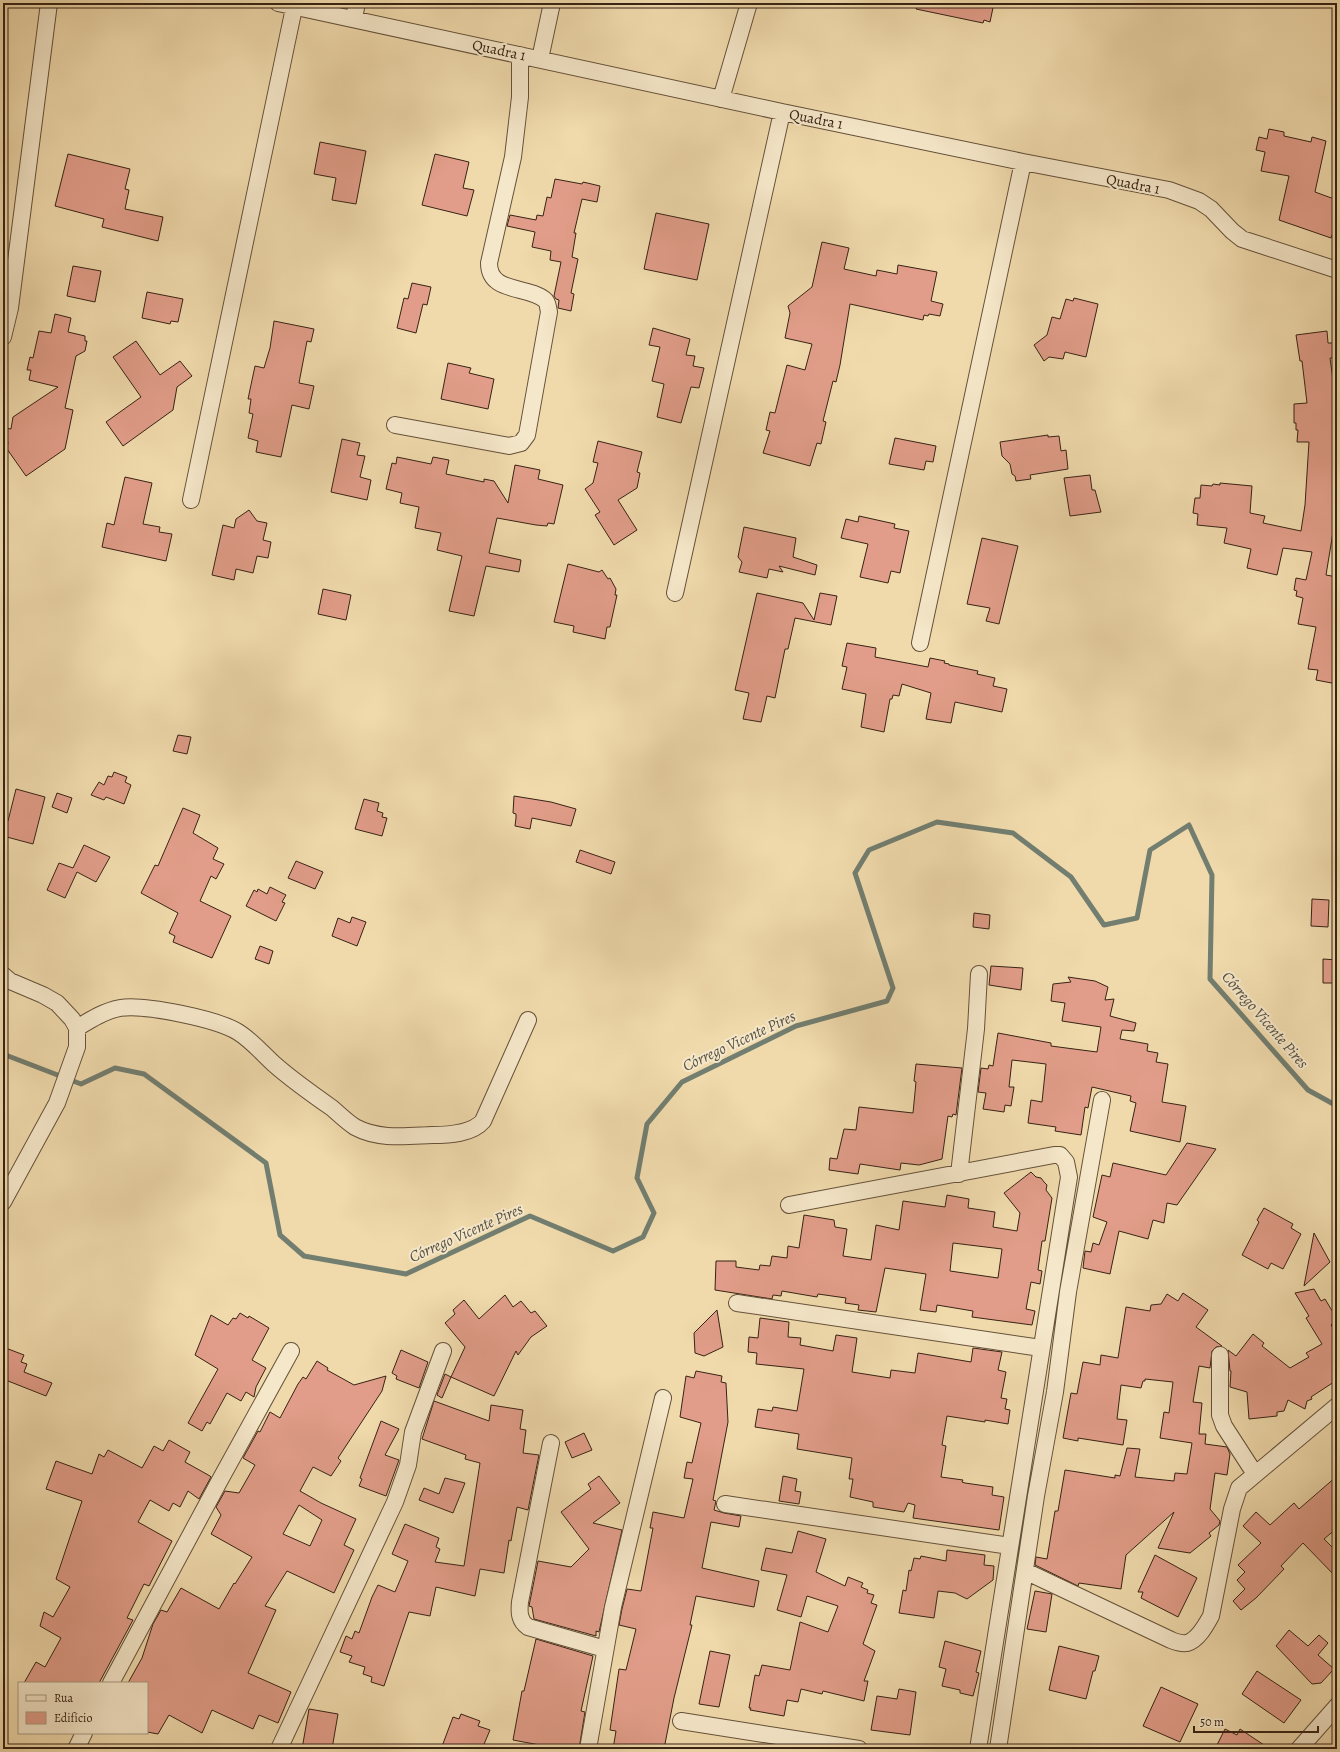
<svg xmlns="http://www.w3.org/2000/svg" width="1340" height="1752" font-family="Alegreya,serif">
<rect width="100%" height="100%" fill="#f0daac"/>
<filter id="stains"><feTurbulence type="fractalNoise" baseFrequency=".005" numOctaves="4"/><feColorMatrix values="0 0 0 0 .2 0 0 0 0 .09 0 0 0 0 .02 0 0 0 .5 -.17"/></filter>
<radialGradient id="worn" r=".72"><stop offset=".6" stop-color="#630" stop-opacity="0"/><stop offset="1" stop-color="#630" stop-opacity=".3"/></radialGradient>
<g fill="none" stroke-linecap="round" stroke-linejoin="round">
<path stroke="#727e70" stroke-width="5" d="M3,1054L81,1084L115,1068L144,1074L266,1163L280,1235L304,1256L406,1274L530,1216L613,1251L643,1237L654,1213L637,1178L647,1124L682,1082L796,1026L887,1001L893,988L855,873L869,850L937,822L1013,833L1071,877L1104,925L1137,918L1150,850L1189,825L1212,875L1210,979L1308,1090L1337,1106"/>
</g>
<path fill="#e19d89" stroke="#372314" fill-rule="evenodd" d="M917,3H994L990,22L984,20L983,23L916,9Z
M1269,129L1284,132V136L1311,142L1312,137L1326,141L1315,192L1337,200V221L1331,238L1279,220L1289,176L1261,171L1265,152L1256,150L1259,137L1267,139Z
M320,142L366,151L356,204L332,200L336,178L314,174Z
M68,154L130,169L125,189L129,190L125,209L163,217L158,241L102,227L104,219L55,206Z
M435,154L469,162L463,188L474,190L467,216L422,205Z
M555,179L582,184L583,182L600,186L597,202L582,199L574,233H576L572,257L578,259L571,293L574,294L571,311L558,308L559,300L556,299L554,296L561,262L550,260L551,251L532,247L535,232L507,226L510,215L536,220L537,215L543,216L547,197L551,198Z
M656,213L709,224L697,280L644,269Z
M822,242L849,248L844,269L876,276L877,270L897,274L898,265L937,272L931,301L943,304L940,316L929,314L928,316L924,315L923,320L850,304L840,365L836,382L833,381L823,421L826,422L821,444L817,443L810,466L763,453L770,431L766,430L770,412L775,413L787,365L805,370L812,344L785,338L790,313L788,306L812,287Z
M73,266L101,271L95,302L67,296Z
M412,283L431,287L427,305L423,304L416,333L397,328L404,298L408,299Z
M147,292L183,299L178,322L171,321L170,324L142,318Z
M1074,298L1098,304L1086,357L1065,352L1063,359L1049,357L1044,361L1034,345L1047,335L1052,317L1060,319L1066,299L1073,301Z
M55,314L71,318L68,332L85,336V341H87L85,351L76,356L65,408L73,410L65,449L26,476L7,449L8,442L3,441L5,428L11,429L13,417L58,387L29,380L31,370H27L30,357L33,358L39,331L51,333Z
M274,321L314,329L311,342L307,341L299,383L314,386L309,409L292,405L281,457L256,452L258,441L248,438L253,414L249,413L251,399H248L255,366L264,368L270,348Z
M653,328L690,339L686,355L695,356L693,366L704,368L699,388L691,387L681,423L657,417L664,384L652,381L660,347L649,345Z
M1327,331L1328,343H1337V358H1330L1334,387H1333L1334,410L1337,411V508L1326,575L1337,577V684L1316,680L1318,670L1308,669L1316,627L1298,624L1303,598L1296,596L1297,591L1294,590L1296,578L1306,580L1312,552L1283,548L1277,575L1247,568L1251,549L1224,543L1227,528L1197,525L1198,514L1193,513L1195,498H1200L1201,485L1212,486L1213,484L1220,485V483L1252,486L1250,513L1265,516L1263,523L1301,531L1305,505L1309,442H1297L1298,430H1296V423H1294V404L1307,403L1302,361H1300L1296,335Z
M136,341L160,375L180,361L192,376L177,387L173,410L123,446L106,422L141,397L113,357Z
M448,363L471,368L469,373L494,379L488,409L441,399Z
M1048,435V437L1059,436L1061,451L1066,450L1068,469L1030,475L1031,479L1016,481L1015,476L1012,474L1010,464L1002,456L1000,442Z
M895,438L936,446L933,462L926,461L924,470L889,464Z
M342,439L360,443L357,455L365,456L360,477L371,480L367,500L331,492Z
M598,441L642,452L637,472L640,473L637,488L618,500L637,530L614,545L595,515L600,512L585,489L593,483L598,463L593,462Z
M397,457L431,464L433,457L449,460L446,474L484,482V479L494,481L508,503L515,465L540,470L538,479L563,485L554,524L548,523L547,526L536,525L497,518L489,553L521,560L519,572L486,566L474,616L449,611L462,556L437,550L441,533L415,528L419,507L400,503L402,493L386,489L392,463L396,464Z
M1090,475L1092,490H1095L1101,512L1070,516L1064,478Z
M125,477L152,483L143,524L160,527L159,532L172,534L166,561L102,547L107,523L114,525Z
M249,510L257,521L267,523L263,540L271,542L268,558L257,556L253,573L236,569L234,580L212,575L223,525L234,528L236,519Z
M859,516L895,524L894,528L909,531L900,573L891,571L888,583L860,577L868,544L841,538L846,519L858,522Z
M744,527L796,538L793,557L817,565L815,575L779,566L783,572L769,569L767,578L739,572L742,562L738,557Z
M982,538L1018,546L999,624L986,621L990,608L967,604Z
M568,564L599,572L602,570L608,579L610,578L616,589L615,595H617L610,627H607L605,639L573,632L574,626L554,622Z
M323,589L351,595L346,620L318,614Z
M757,593L803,603L814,620L820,593L837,596L831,625L795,618L788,649H785L775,698L767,696L761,722L743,719L749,693L735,690Z
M847,643L876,648L875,657L928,667L930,658L945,661L944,663L949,664V665L978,671L977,674L995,678L993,686L1007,689L1002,712L955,702L951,723L926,719L931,693L902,684L899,696L893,695L892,699H890L884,732L861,727L866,694L842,689L847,667L842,666Z
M178,735L191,737L187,754L173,751Z
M114,772L127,777L125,782L131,785L124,804L106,797L104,800L91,795L99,782L104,785L108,776L112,777Z
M16,789L45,797L33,844L3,836V819L8,821Z
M57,793L72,798L67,813L52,807Z
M514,796L551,802L576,809L571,826L532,818L530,829L515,826L516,818V814L513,813Z
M364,799L379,803L377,811L383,813L382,817L387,818L382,836L355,829Z
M183,808L200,815L193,833L218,848L213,859L224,864L216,879L211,876L200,901L231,916L212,958L173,942L175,936L169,933L178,913L141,893L155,865L158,866Z
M84,845L110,857L96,882L77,872L65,898L47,890L59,863L73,868Z
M580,850L615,862L611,874L576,862Z
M296,861L323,872L315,889L288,878Z
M270,887L286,895L282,902L285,903L276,921L246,906L254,890L257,892L258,889L267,894Z
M1312,899L1329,900L1328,927L1311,926Z
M974,913L990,915L989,929L973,927Z
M352,917L366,922L357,946L332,936L338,918L350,923Z
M260,946L273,951L269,964L255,959Z
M1323,959L1337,960V983H1323Z
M991,966L1023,968L1021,990L989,985Z
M1068,977L1095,981L1108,987L1105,1000L1114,999L1110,1016L1136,1023L1134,1031L1122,1030L1120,1039L1148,1044L1147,1051L1158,1053L1156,1062L1168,1064L1162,1102L1186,1106L1180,1142L1130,1131L1136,1103L1130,1101L1131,1096L1092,1087L1088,1108L1085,1107L1081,1135L1055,1131L1056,1127L1028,1123L1031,1100L1042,1102L1046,1064L1012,1060L1009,1087H1014L1011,1106L1005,1105L1004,1112L983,1109L986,1093L978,1092L981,1068L988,1069L989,1065L993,1066L998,1033L1051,1043V1046L1097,1052L1101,1027L1062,1021L1065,1003L1051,1001L1053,984L1071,982Z
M916,1064L962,1068L956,1115L953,1114L952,1117L948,1116L942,1159L919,1165L901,1163L900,1170L860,1164L858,1174L829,1170L830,1158L837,1159L844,1129L856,1130L859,1107L913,1113L916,1082L914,1081Z
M1187,1143L1216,1149L1177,1205L1167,1203L1164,1223L1153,1220L1148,1239L1119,1231L1110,1274L1083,1268L1085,1251L1091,1252L1093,1243L1099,1245L1107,1222L1093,1217L1102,1175L1110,1177L1113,1163L1166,1175Z
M1031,1172L1036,1177L1041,1178L1044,1182L1047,1185L1046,1190L1052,1198L1045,1241H1042L1038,1270L1042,1271L1040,1284L1031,1282L1026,1309L1035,1311L1032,1325L972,1317L973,1311L937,1305L936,1312L920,1310L926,1274L885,1268L876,1312L858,1310L859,1305L845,1303L846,1298L818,1294L817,1297L782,1291L781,1296L773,1295L772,1299L715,1290L716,1261H736V1267L759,1270L760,1265L770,1266L772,1256L787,1258L788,1246L799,1248L804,1215L834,1220L835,1227L847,1229L843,1256L871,1260L876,1225L899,1230L903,1201L945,1207L947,1195L969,1199L968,1208L995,1212L993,1227L1017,1231L1020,1213L1004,1193ZM953,1243L1002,1249L998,1278L950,1271Z
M1264,1208L1293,1224L1291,1228L1301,1234L1283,1269L1271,1263L1268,1269L1242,1255L1259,1222L1257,1220Z
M1314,1233L1330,1262L1304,1286Z
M1314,1289L1321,1301L1325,1299L1337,1319L1331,1325L1337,1334V1380L1311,1397L1312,1399L1307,1401L1305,1409L1288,1400L1284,1411L1277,1412V1416L1249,1419L1247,1392L1230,1387L1231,1371H1230L1228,1350L1236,1356L1253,1334L1264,1343L1262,1346L1290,1368L1309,1357L1306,1353L1322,1344L1306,1318L1309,1316L1295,1293Z
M1183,1293L1208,1310L1196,1327L1222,1346L1216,1347L1212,1351L1210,1368L1199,1366L1193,1402L1202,1403L1199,1434H1206L1205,1444L1227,1447L1230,1454L1227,1475L1215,1473L1210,1509L1220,1521L1219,1525L1209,1533L1211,1536L1190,1553L1158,1548L1174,1512L1126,1555L1121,1589L1079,1583L1078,1586L1035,1565L1036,1557L1047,1559L1055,1511H1058L1065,1470L1115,1478V1475L1120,1476L1127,1448L1140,1449L1135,1477L1174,1481L1175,1473L1187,1474L1192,1443L1160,1438L1164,1412L1169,1413L1173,1382L1145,1379V1381H1143L1141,1388L1121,1385L1117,1419L1127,1420L1123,1445L1078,1438V1441L1063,1438L1071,1393L1077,1394L1083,1362L1100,1365L1101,1355L1118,1358L1126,1307L1150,1311L1151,1305L1161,1304L1167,1294L1178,1301Z
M505,1295L513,1307L521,1301L531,1313L535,1311L547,1326L531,1337L518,1355L516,1351L494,1396L451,1377L442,1398L437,1395L445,1374L451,1377L465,1347L445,1323L455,1314L453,1310L464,1300L479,1319Z
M717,1310L723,1347L704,1356L695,1353L694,1333Z
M240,1313L248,1318L249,1316L269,1328L252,1360L266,1368L256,1387L254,1397L246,1392L241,1401L227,1393L210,1424L207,1422L202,1431L188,1423L218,1369L195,1355L211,1315L228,1325L233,1318L236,1319Z
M760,1318L789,1322L788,1337L801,1338L800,1345L833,1351L836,1335L857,1338L852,1372L890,1378L891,1370L915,1373L918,1353L971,1362L973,1348L1002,1352L998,1370L1006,1372L1001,1398L1007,1399L1005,1409L1010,1410L1008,1424L985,1420V1422L947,1416L942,1445L946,1446L941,1477L963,1480L962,1482L965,1483L993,1487L992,1495L1004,1497L999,1530L913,1518L915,1505L908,1503L904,1512L873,1507V1502L850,1497L853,1479H849L852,1458L797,1449L799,1434L755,1427L758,1409L772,1411L773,1407L797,1411L804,1369L756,1364L757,1353L748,1352L749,1337L758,1338Z
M3,1347L24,1355L21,1362L27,1364L24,1372L52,1383L46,1396L3,1379Z
M401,1350L428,1362L419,1388L396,1379L397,1376L392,1373Z
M317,1361L328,1368L327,1370L354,1385L386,1376L382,1391L338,1458L341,1461L331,1476L313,1467L300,1491L321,1503L356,1519L344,1545L354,1550L334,1593L287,1571L265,1606L276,1610L248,1673L291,1692L278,1723L259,1715L253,1729L212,1710L202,1733L169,1715L158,1734L147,1732V1683H128L142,1658L153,1624L161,1610L167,1612L181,1588L219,1609L234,1583L235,1584L252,1557L211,1534L221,1515L216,1507L225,1491L239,1493L255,1465L243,1458L258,1431L260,1432L270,1412L280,1418L298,1384L303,1377L306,1379ZM299,1505L322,1520L310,1546L283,1534Z
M696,1371L722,1376L721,1382L726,1383L728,1422L713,1500L716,1501L714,1510L724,1513L741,1516L739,1527L711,1522L702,1568L759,1581L754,1607L696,1596L690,1625H692L674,1698L664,1749H613L616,1731L610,1730L619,1669L626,1670L636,1629L619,1625L622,1609L627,1589L641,1591L653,1528H650L653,1512L684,1518L693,1479L684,1478L687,1462L692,1463L701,1423L680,1417L686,1376L694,1378Z
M434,1401L489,1421L491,1405L523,1410L520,1429L526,1430L523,1453L539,1455L528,1510L517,1507L511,1541L509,1540L504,1573L480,1569L475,1596L436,1587L430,1616L409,1612L384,1686L371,1682L372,1677L363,1674L365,1667L349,1662L352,1656L340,1652L346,1636L352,1639L355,1631L359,1633L372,1597L378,1585L395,1592L408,1561L392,1554L405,1524L439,1538L436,1547L440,1549L435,1562L464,1566L480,1463L465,1459L466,1455L422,1439Z
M381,1421L399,1429L385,1455L399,1460L386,1496L359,1486L362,1479L360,1478Z
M584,1433L592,1450L572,1458L565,1442Z
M169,1440L190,1452L185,1462L210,1476L211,1477L199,1499L188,1491L180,1507L173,1503L169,1511L150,1500L138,1522L172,1541L149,1586L144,1584L127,1618L133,1620L99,1683H24L36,1662L45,1667L61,1638L40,1626L44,1612L53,1617L70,1587L56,1579L82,1501L46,1489L56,1461L92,1474L99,1454L104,1457L108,1450L142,1468L154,1446L163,1451Z
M599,1476L620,1503L593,1523L622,1530L599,1632L596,1631V1636L534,1619L532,1607L529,1606L538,1561L571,1567L589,1549L561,1512L591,1489L588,1484Z
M783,1476L797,1479L795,1491L801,1492L799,1504L779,1501Z
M1337,1476V1528L1324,1539L1337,1552V1578L1303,1543L1281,1566L1284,1569L1256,1598L1241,1610L1233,1601L1245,1589L1237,1580L1245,1572L1238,1565L1261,1543L1243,1526L1256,1512L1270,1525L1294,1503L1299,1509Z
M445,1478L465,1483L453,1513L419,1500L424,1488L439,1494Z
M798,1531L826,1539L816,1572L845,1586L848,1577L863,1583L861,1587L868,1590L867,1593L874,1595L871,1603L877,1605L863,1644L875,1651L864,1681H868L864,1701L823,1691L822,1694L801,1689L798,1702L787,1700L784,1716L750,1710L751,1708H749L755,1675L759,1676L762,1665L790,1670L800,1622L828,1632L838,1606L807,1596L801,1617L777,1610L787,1575L761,1570L765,1552L766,1548L792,1553Z
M947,1550L985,1555L984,1565L994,1566L993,1580L967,1599L955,1593L938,1591L934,1618L899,1613L903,1590L906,1591L909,1570L911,1571L914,1558L920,1559L921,1556L946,1561Z
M1155,1555L1197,1578L1178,1617L1141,1598L1143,1592H1138Z
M1035,1591L1052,1594L1046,1632L1027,1629Z
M1289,1630L1308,1646L1319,1635L1328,1643L1318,1655L1334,1669L1321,1683L1312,1684L1276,1646Z
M536,1639L593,1656L581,1711L585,1712L579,1749H544L545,1746L513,1740L522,1691H524Z
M945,1641L981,1651L976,1672L979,1673L973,1696L960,1693V1690L942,1686L946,1669L939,1667Z
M1059,1646L1099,1656L1095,1671H1093L1086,1699L1049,1690Z
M710,1651L730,1655L719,1707L699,1704Z
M1257,1671L1301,1700L1284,1723L1242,1694Z
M1161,1687L1198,1704L1180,1742L1143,1726Z
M899,1689L916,1692L910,1735L871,1730L877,1696L897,1699Z
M309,1709L338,1714L332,1749H302Z
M461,1714L480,1721L478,1726L490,1730L482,1749H441L453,1717L459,1719Z
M1225,1729L1237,1735L1240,1729L1270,1749H1215Z"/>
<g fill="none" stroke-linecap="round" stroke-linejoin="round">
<g stroke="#65513a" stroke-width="18">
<path id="minor" d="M278,3L782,112L1023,162L1169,190L1199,201L1211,209L1232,231L1242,239L1337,270
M354,18L357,3
M540,59L552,3
M721,99L749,3
M3,337L10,308L49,3
M395,425L509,446L521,443L527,435L549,312C548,308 548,302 545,300C528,285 489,294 489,263L513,157L520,97V55
M191,500L295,3
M675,593L782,112
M920,643L1023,162
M3,975L10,981L43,995L57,1003L72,1019L77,1028V1047L57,1103L3,1202
M77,1028C90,1020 104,1011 120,1008C144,1004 217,1019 238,1032C251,1040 262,1053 274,1064C292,1080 312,1094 332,1108C339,1114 347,1122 355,1127C379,1140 407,1136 432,1135C449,1135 472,1134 483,1121L528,1020
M959,1174L976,1029L979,974
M789,1205L1054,1155H1060L1066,1162L1069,1177L978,1749
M737,1303L1041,1348
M1220,1355V1415L1224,1426L1255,1474
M551,1443L520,1602C519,1612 519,1621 528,1627L605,1649
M725,1504L1010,1546
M1025,1571L1171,1640C1176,1642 1182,1644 1187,1643C1198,1640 1206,1625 1211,1616L1232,1509L1239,1488L1337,1406
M111,1683L220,1480L291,1351
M681,1721L859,1749
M76,1749L84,1733
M279,1749L395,1502L408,1465L413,1432L443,1351
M588,1749L613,1607L663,1398
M998,1749L1036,1496L1055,1392L1068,1292L1102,1100
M1299,1749L1337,1706"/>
</g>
<use href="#minor" stroke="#f5e7c9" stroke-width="16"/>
</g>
<g text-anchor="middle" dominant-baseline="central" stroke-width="4" stroke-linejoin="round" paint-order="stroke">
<g font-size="15" fill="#372314" stroke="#f5e7c9">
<text transform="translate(499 50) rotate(12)">Quadra 1</text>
<text transform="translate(816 119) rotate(11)">Quadra 1</text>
<text transform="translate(1133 184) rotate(11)">Quadra 1</text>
</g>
<g font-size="16" font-style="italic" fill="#555042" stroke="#f5e7c9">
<text transform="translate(1265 1020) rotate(49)">Córrego Vicente Pires</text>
<text transform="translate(739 1041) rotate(-25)">Córrego Vicente Pires</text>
<text transform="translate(466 1233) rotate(-24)">Córrego Vicente Pires</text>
</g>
</g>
<rect width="1340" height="1752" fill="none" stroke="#f0daac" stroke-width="16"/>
<rect x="4" y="4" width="1332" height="1744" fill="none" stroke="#372314" stroke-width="2"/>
<rect x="8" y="8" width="1324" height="1736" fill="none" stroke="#372314"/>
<rect x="18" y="1682" width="130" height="52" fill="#f5e7c9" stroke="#a99981"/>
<rect x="26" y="1695" width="20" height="6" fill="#f5e7c9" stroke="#a99981"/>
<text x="54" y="1702" font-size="12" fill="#372314">Rua</text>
<rect x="26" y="1712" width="20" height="12" fill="#e19d89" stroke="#a99981"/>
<text x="54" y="1722" font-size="12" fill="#372314">Edifício</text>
<path d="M1194 1726v6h124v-6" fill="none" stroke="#372314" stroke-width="2"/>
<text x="1200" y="1726" font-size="12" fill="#372314" stroke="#f5e7c9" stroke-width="3" paint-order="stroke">50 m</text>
<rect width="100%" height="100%" filter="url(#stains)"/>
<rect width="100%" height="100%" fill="url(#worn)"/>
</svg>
